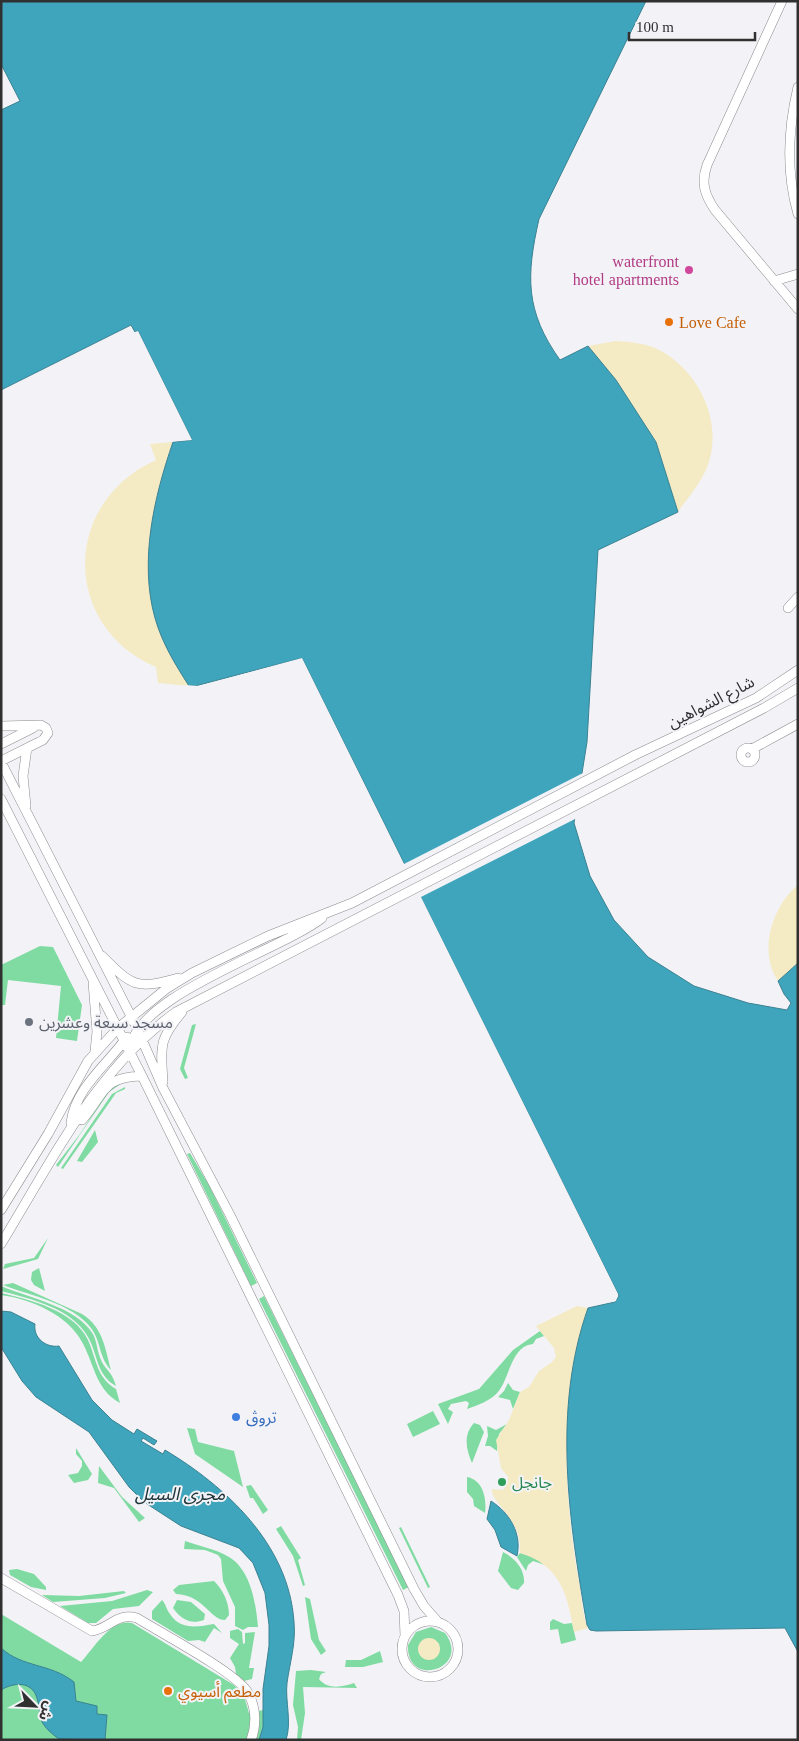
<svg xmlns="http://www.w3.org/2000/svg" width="799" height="1741" font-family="'Times New Roman','Noto Sans Arabic',serif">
<rect width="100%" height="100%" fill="#f3f3f7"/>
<path fill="#7fdba1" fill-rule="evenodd" d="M40,946L53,947L82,1005L77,1041L56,1038L61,986L8,980L5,1005H1V965Z
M196,1024L184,1068L188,1078L185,1079L180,1069L192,1025Z
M125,1081L109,1092L58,1167L56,1165L80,1134L110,1088Z
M125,1087V1089L116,1093L63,1169L61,1168L112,1094Z
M95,1130L98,1142L82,1162L77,1161Z
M190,1153L210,1187L257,1283L251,1286L187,1154Z
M48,1238L38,1259L3,1269L5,1264L34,1258Z
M39,1268L45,1291L34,1285L31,1280L32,1272Z
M13,1283L82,1314C103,1327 105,1348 111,1370C99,1358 101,1341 91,1328C72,1303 31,1296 3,1285Z
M1,1286C29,1298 77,1307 93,1334C97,1342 97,1351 101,1360C106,1371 112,1371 116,1386C96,1375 98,1354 88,1337C72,1308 31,1299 1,1291Z
M1,1293C30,1300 74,1310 88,1340C97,1360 96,1377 116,1389L120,1403C95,1389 95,1365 82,1342C68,1315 31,1299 1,1295Z
M264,1296L409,1587L403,1590L259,1299Z
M540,1331L544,1336L536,1339L533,1344C511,1346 510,1378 498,1392C490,1401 478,1405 467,1409L469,1403L466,1401L451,1404L448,1409L453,1412L448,1424L438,1404L479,1389L513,1350Z
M508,1383L513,1390L520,1392L513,1409L510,1400L498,1397L504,1391Z
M433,1411L440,1424L413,1437L407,1424Z
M474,1423L480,1425L484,1432L472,1463C466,1449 463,1435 474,1423Z
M507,1424L499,1434L497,1451L490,1446H485L488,1436L487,1426L496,1430Z
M187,1428L195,1429L198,1442L234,1451L243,1487L195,1454Z
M76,1448L92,1474L88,1480L74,1483L68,1475L78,1473L82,1466V1461L76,1454Z
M99,1466L122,1497L145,1518L139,1522L114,1488L98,1483Z
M467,1477C483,1480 487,1498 485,1513L474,1506L473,1499L467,1492Z
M251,1485L268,1510L263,1514L253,1498H250L246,1486Z
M281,1526L301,1558L298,1560L305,1585L303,1586L293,1556L276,1529Z
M401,1527L430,1587L428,1588L399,1528Z
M185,1541C199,1546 216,1549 229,1557C251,1570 256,1604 258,1627H248L243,1630L235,1626V1607L223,1581L221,1559L218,1555L205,1550L184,1549Z
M503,1552C515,1558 525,1569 524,1583L518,1590L511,1588L498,1571Z
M520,1553L536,1558L548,1566L533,1561L528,1565L526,1571L517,1557Z
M17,1569L34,1574L46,1587V1590L31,1587L10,1575L9,1570Z
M214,1581C223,1590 229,1602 229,1615L225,1620C210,1620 204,1595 176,1594L173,1590L179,1585Z
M147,1590L153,1592L139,1606L113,1609L96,1623H88L60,1606L112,1601Z
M124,1591L126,1593L105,1598L53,1602L42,1595L79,1596Z
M305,1597L310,1599L319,1640L326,1651L321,1655L311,1639Z
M162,1600C166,1604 166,1609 170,1614C180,1630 197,1627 214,1624L222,1633L214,1628L205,1642L199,1640L188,1641L152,1619V1611Z
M177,1600L191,1602L205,1614L204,1620C190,1625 181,1619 173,1608Z
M1,1614L81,1662C94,1648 111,1618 132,1623L234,1685L244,1696L249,1713L263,1710V1727L259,1740H1Z
M553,1619L564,1624L572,1623L576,1640L561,1644L558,1629L550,1630V1622Z
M431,1627L445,1633C472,1669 406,1689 408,1645L416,1632ZM426,1639H433L439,1644L433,1659L422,1657C416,1649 420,1646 426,1639Z
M238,1629L242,1632L243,1644L245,1643V1633L255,1632L249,1668H254L252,1679L244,1681L236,1674L235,1667L230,1658L239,1644L230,1638V1631Z
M380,1651L383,1662L363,1667H345L346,1660H361Z
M311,1670L326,1672L321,1674L319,1679C328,1690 342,1687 354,1683L357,1688L303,1687L305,1713L301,1740H297L298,1727L293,1705L296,1671Z"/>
<path fill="#f4eac4" d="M616,341C631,342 647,343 661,351C701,373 725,426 706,470C699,485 687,499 678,512L656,442L616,380L588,346Z
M173,442C154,497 139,561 155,618C162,643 175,664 189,686L158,683L156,667C61,626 62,502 156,460L150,444Z
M798,885V963L778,981C758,952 772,906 798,885Z
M577,1306L588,1308C559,1392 563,1496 579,1583C582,1597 582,1615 588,1628L574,1632C567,1594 561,1566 520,1553C523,1519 490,1503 492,1489L503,1490L508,1482V1477L501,1468L496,1440L509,1420L520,1392L529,1387L539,1371L552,1362L556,1357L554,1348L536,1326Z
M418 1649a11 11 0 1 1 22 0a11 11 0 1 1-22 0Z"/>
<path fill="#3fa5bc" stroke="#3a8292" d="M1,1H646L539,219C526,276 525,311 560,360L588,346L616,380L656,442L678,512L598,550L587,742L574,823L590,876L614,920L648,957L694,986L748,1003L787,1010L791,1003L784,994L778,981L798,963V1652L785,1628L596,1631L590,1630L587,1625C569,1521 552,1410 588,1308L615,1302L619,1296L302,658L195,686H189C175,664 162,643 155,618C139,561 154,497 173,442L192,440L138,331L135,332L131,325L1,390V110L20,101L1,64Z
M1,1311L11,1312L35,1324C33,1338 46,1348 59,1346L92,1400L112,1420L134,1434L137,1429L157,1441L154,1445L143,1438L141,1441L163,1454L165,1450C225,1486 289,1544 294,1622C296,1643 290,1662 287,1683C285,1701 292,1722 286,1740H259L263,1727V1689L269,1646V1625L265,1593L253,1563L239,1548L181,1526L144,1502L129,1487L89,1432L36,1397L22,1381L1,1347Z
M491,1501C510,1513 522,1534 517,1556L501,1547L495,1530L487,1519Z
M1,1648C23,1668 50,1663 74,1682L76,1701L97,1706V1714L107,1715L105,1740L59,1739C52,1734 46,1729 42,1722C39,1714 40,1706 37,1698C32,1681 14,1682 1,1690Z"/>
<path fill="#f3f3f7" d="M138,331L192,440L170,442L172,440L188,438L136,335L135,332Z
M302,658L404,864L585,772L577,818L421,897L618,1294L616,1301L585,1307L614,1299L616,1297L300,661L199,689L188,688L185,685L199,686Z"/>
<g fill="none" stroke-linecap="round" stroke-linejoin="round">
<g stroke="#8c8c90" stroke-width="10">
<path id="minor" d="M782,1L707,165C701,182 704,194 715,210L798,309
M798,87C788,129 786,173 798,214
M774,281L798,274
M788,608L798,597
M1,726L41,725L46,728L48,733L43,740L1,761
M1,744L33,728
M741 755a7 7 0 1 1 14 0a7 7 0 1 1-14 0Z
M752,749L798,724
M1,762L137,1028L163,1088L230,1215L414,1589L424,1606L438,1622
M1,799L142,1076L398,1595L404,1611L405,1636
M26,806L23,776L27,748
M102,956C132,986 136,990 178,978
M93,982L97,1032L95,1051
M130,1052C130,997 282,950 322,918
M163,1082C161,1047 158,1040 182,1012
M82,1120C105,1094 101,1077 142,1076
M71,1123C75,1088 108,1064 127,1037
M1,1210L48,1134L88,1061L118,1028L166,989L192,973L268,936L352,903L635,755L756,698L798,670
M1,1244C52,1161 95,1070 176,1012L764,708L798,688
M1,1578L92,1631C109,1629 117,1612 137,1618C161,1633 233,1671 247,1691C256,1706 257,1724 251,1740
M402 1649a28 28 0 1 1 56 0a28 28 0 1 1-56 0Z"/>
</g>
<use href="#minor" stroke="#fff" stroke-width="9"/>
</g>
<circle fill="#d1479c" stroke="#f3f3f7" stroke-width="2" cx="689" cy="270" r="5"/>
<g fill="#e8710a" stroke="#f3f3f7" stroke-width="2">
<circle cx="669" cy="322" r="5"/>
<circle cx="168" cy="1691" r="5"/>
</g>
<circle fill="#6b7280" stroke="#f3f3f7" stroke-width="2" cx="29" cy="1022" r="5"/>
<circle fill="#3f7fe0" stroke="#f3f3f7" stroke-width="2" cx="236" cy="1417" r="5"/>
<circle fill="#2e9e5b" stroke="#f3f3f7" stroke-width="2" cx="502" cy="1482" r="5"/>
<g text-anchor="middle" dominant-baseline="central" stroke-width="4" stroke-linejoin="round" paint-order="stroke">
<g font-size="16" fill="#b23c85" stroke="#f3f3f7" text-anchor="end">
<text x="679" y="261">waterfront<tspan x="679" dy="18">hotel apartments</tspan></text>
</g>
<g font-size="16" fill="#c56008" stroke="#f3f3f7" text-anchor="start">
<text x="679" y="322">Love Cafe</text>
<text x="178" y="1691">مطعم أسيوي</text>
</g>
<g font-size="16" fill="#303031" stroke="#f3f3f7">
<text transform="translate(711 702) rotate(-27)">شارع الشواهين</text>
</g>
<g font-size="16" fill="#5b616d" stroke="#f3f3f7" text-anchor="start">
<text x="39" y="1022">مسجد سبعة وعشرين</text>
</g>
<g font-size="16" fill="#366cbe" stroke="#f3f3f7" text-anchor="start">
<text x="246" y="1417">تروڨ</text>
</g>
<g font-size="16" fill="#27864d" stroke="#f3f3f7" text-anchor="start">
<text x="512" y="1482">جانجل</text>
</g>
<g font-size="18" font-style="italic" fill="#20373c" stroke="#f3f3f7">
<text x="180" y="1494">مجرى السيل</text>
</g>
</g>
<rect width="799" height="1741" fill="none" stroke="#303031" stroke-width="5"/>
<g transform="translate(35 1706) rotate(114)" stroke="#f3f3f7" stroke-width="4" paint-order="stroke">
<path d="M0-4L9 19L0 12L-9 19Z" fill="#303031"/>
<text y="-8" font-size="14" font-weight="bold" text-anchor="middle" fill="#303031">ش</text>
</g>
<path d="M629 32v8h126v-8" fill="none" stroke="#303031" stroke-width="2.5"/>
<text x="636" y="32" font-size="15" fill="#303031" stroke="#f3f3f7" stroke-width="4" paint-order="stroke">100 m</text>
</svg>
